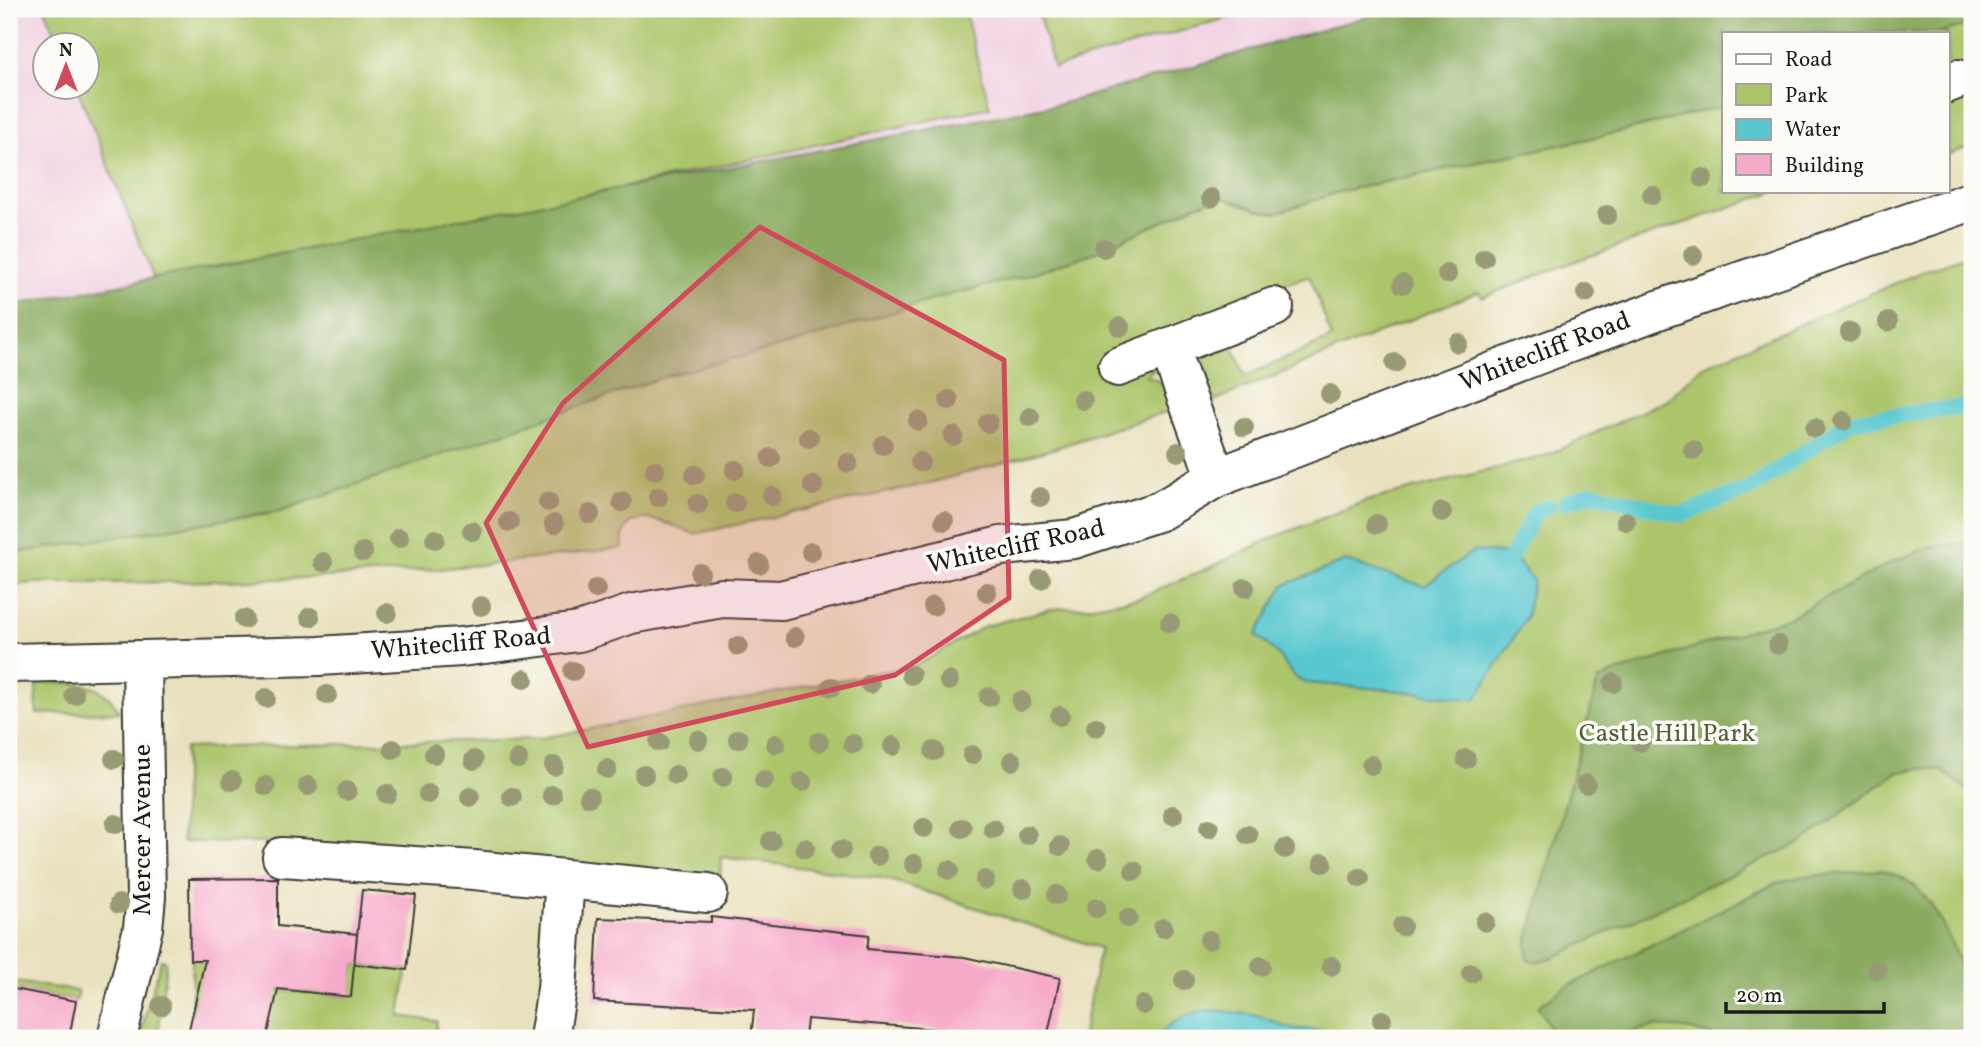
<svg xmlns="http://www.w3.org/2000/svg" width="1981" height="1047" font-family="Vollkorn,serif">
<rect width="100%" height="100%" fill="#fdfcf7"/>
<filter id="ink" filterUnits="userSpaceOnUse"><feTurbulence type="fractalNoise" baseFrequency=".0143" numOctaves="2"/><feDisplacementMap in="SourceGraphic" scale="14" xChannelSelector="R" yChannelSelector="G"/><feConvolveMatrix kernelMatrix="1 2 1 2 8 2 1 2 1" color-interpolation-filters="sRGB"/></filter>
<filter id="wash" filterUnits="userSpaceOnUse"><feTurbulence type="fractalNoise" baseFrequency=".00686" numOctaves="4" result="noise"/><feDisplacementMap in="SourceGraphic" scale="28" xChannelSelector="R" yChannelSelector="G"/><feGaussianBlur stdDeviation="1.57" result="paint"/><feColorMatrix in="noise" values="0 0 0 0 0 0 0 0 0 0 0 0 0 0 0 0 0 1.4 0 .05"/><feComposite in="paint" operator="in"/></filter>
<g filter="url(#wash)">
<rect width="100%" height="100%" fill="#e9e1be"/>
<path fill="#f1d0e2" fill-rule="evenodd" d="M9,9H1394L1060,104L9,313ZM46,46H88V88H46Z"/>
<path fill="#acc56b" stroke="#647044" stroke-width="2" d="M45,9H964L990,107L158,289L77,88H88V46L60,45Z
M1037,9H1258L1054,68Z
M1968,24H1972V145L1948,155V33H1937Z
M1724,106V191H1776L1573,262L1483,297L1478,292L1209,403C1194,363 1190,360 1231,342L1245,376L1332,338L1310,277L1307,276L1222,308L1146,376C1166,380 1169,392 1172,410L1049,450L930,483L694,534C672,524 619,500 623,548C561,556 500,563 438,569C304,581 169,583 34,583L9,585V554L280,511L672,374L795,343L941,297L1025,276L1090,254L1175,216L1193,206L1215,199H1227L1259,210L1276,213L1342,191L1616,133Z
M1972,254V1038H1082L1100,948L884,878L721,857L720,878L270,843L182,842L185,748L537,739L917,665L985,626L1051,609L1087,607L1139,598L1211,567L1272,538L1366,501L1545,456L1667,400L1703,366L1921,272Z
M36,683C68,683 103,678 119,712L37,714Z
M229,959L272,989L350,997L354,964L407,970L400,1016L437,1021L435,1038H267L268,1032L192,1015V960Z
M161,960L166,961L158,1038H139Z
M9,981L78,991L76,1001L9,988Z"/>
<path fill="#89aa5f" stroke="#52633e" stroke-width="2" d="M1394,9H1972V24L1937,33H1724V106L1616,133L1342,191L1276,213L1259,210L1227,199H1215L1193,206L1175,216L1090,254L1025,276L941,297L795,343L672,374L280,511L9,554V306L1060,104Z
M1972,542V795L1963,786L1942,771L1921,768L1896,773L1802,842L1552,958L1536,962L1528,959L1527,943L1598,681L1611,674L1790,617L1892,562L1928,547Z
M1880,870C1888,873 1898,875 1905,879C1936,897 1959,956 1967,990C1970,1006 1970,1022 1968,1038H1720L1691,1030L1657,1026L1600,1038H1556L1538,1006L1564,988L1774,884L1799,877Z"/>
<path fill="#59c7cf" stroke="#3a7276" stroke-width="2" d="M1473,551L1512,554L1533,581L1526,618L1475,700L1393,690L1306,683C1291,678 1287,666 1278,655C1272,648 1263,642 1256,635L1284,585L1346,561L1424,586Z
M1213,1010L1253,1015L1271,1020L1287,1028L1343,1032L1359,1038H1156C1172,1021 1189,1011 1213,1010Z"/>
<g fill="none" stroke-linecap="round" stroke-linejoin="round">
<path stroke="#59c7cf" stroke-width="16" d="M1565,502L1593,493L1681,515L1751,488L1851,421L1972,406
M1512,554L1536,511L1548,507"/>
</g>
<g id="blocks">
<path fill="#f6aaca" d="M278,878V926L357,934L351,997L278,989L267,1038H187L205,960H190L189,879Z
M362,890L416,895L407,970L354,964Z
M711,917L869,935L867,949L964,957L1060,978L1047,1038H997L998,1034L807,1019L805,1038H751L754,1010L594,1001L598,918L711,922Z
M9,988L76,1001L69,1038H9Z"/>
</g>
</g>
<g filter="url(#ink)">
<use href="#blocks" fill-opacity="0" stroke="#3b3a34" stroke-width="2"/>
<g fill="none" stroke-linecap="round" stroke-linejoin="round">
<g stroke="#3b3a34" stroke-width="42">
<path id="minor" d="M1948,83L1958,79
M1169,348L1216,478
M1118,367L1274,307
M9,663L319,656L461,647L579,632L631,614L722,598L781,600L1001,546L1074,539L1160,511L1216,478L1537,355L1661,309L1972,201
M282,857L474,870L708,893
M117,1038L143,928L146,897L142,661
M549,1038L557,989L565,879"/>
</g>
<use href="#minor" stroke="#fff" stroke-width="38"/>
</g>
<g fill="#989a76">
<circle cx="1703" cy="178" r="10"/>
<circle cx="1652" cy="195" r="10"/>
<circle cx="1211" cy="198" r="10"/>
<circle cx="1607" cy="215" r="10"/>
<circle cx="1104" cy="248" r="10"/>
<circle cx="1693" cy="255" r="10"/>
<circle cx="1484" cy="258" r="10"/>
<circle cx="1447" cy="274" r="10"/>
<circle cx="1403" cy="284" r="10"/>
<circle cx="1586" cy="293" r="10"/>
<circle cx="1888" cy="322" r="10"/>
<circle cx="1120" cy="327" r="10"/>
<circle cx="1850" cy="332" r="10"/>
<circle cx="1458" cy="343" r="10"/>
<circle cx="1395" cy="363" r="10"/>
<circle cx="1330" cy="394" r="10"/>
<circle cx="949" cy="400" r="10"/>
<circle cx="1083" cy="400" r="10"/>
<circle cx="1030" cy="417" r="10"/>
<circle cx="918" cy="421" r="10"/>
<circle cx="1843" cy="421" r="10"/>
<circle cx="988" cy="423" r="10"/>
<circle cx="1244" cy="427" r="10"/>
<circle cx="1815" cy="428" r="10"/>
<circle cx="953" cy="436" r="10"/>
<circle cx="809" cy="438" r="10"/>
<circle cx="883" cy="445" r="10"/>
<circle cx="1693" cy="450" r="10"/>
<circle cx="1178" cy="452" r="10"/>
<circle cx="771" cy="458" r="10"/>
<circle cx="920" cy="462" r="10"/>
<circle cx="848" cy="463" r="10"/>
<circle cx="655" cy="470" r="10"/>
<circle cx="735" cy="470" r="10"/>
<circle cx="695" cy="475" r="10"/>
<circle cx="813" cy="486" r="10"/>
<circle cx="772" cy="496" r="10"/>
<circle cx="658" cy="497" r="10"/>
<circle cx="1040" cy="497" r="10"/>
<circle cx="548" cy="502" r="10"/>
<circle cx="622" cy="502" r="10"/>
<circle cx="735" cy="503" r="10"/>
<circle cx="698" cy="504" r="10"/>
<circle cx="1442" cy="512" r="10"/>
<circle cx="590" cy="514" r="10"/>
<circle cx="944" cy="521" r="10"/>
<circle cx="1626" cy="521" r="10"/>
<circle cx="509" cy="522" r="10"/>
<circle cx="554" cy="524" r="10"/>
<circle cx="1377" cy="524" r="10"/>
<circle cx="472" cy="531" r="10"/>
<circle cx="399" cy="538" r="10"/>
<circle cx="435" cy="539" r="10"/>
<circle cx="363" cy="552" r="10"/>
<circle cx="811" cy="552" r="10"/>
<circle cx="323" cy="562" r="10"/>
<circle cx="759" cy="564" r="10"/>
<circle cx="700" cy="573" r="10"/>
<circle cx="1041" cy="579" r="10"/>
<circle cx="1245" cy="588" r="10"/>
<circle cx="596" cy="589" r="10"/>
<circle cx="987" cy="592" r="10"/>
<circle cx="481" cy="606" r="10"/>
<circle cx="933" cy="606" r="10"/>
<circle cx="387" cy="613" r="10"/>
<circle cx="310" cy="617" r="10"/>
<circle cx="244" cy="619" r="10"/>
<circle cx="1170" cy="623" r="10"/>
<circle cx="795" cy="637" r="10"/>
<circle cx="1778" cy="645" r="10"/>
<circle cx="738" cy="646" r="10"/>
<circle cx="573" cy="671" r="10"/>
<circle cx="911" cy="675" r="10"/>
<circle cx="524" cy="679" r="10"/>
<circle cx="949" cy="681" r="10"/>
<circle cx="1613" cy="683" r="10"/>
<circle cx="870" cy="684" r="10"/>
<circle cx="831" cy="687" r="10"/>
<circle cx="74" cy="695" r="10"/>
<circle cx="327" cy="695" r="10"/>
<circle cx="989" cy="697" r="10"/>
<circle cx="266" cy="698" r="10"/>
<circle cx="1021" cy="701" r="10"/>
<circle cx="1060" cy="716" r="10"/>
<circle cx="1096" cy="727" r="10"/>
<circle cx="738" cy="739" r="10"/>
<circle cx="698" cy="740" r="10"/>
<circle cx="659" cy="742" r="10"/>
<circle cx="819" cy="742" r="10"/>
<circle cx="1640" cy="742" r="10"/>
<circle cx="776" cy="744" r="10"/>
<circle cx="853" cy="744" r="10"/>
<circle cx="893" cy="746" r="10"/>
<circle cx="393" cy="749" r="10"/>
<circle cx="934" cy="751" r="10"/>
<circle cx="434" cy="754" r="10"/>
<circle cx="972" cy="755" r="10"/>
<circle cx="114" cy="759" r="10"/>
<circle cx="518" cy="759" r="10"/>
<circle cx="1466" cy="759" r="10"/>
<circle cx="474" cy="760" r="10"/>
<circle cx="1012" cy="761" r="10"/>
<circle cx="1371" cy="765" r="10"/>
<circle cx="554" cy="766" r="10"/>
<circle cx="607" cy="769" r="10"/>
<circle cx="644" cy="775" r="10"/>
<circle cx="676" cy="775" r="10"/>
<circle cx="723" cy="777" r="10"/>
<circle cx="764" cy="780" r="10"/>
<circle cx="232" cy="781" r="10"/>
<circle cx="802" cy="782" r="10"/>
<circle cx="1586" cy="784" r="10"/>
<circle cx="266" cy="786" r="10"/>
<circle cx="308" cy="786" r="10"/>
<circle cx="347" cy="791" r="10"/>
<circle cx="387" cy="794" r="10"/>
<circle cx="428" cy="794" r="10"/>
<circle cx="552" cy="795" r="10"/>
<circle cx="470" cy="797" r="10"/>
<circle cx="512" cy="797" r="10"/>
<circle cx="589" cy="797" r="10"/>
<circle cx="1173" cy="815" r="10"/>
<circle cx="115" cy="824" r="10"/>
<circle cx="924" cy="828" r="10"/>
<circle cx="962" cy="828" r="10"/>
<circle cx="1209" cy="828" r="10"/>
<circle cx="993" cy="829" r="10"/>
<circle cx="1027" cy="835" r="10"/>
<circle cx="1248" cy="835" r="10"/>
<circle cx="771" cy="841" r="10"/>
<circle cx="1060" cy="846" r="10"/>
<circle cx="805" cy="848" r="10"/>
<circle cx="1285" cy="849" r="10"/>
<circle cx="841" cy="850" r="10"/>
<circle cx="877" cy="856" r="10"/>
<circle cx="1098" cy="859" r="10"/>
<circle cx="1323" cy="863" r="10"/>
<circle cx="914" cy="864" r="10"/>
<circle cx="949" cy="870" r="10"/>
<circle cx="1134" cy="871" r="10"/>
<circle cx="1360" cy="878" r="10"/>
<circle cx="985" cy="880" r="10"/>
<circle cx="1023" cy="889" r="10"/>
<circle cx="1057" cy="895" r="10"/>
<circle cx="119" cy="904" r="10"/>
<circle cx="1096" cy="908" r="10"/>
<circle cx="1128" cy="918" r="10"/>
<circle cx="1485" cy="922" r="10"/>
<circle cx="1402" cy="926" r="10"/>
<circle cx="1163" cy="928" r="10"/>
<circle cx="1209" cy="940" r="10"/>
<circle cx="1261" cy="966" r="10"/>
<circle cx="1331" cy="966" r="10"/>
<circle cx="1877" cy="970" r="10"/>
<circle cx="1471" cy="973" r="10"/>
<circle cx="1184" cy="980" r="10"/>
<circle cx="1143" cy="1005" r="10"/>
<circle cx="161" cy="1006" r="10"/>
<circle cx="1382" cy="1020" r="10"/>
</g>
</g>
<path fill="#d1495b" fill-opacity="0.2" stroke="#d1495b" stroke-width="5" stroke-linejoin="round" d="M760,227L1004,360L1009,598L895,675L588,747L486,523L563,403Z"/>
<g text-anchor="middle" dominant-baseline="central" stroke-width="7" stroke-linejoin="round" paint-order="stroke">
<g font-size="26" fill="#1c1c1c" stroke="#fdfcf7">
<text transform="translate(1545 352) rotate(-21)">Whitecliff Road</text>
<text transform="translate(1016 547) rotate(-12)">Whitecliff Road</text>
<text transform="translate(461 644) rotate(-5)">Whitecliff Road</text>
<text transform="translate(143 830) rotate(-90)">Mercer Avenue</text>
</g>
<g font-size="26" fill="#56603c" stroke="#fdfcf7">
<text x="1667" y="734">Castle Hill Park</text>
</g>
</g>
<rect width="1981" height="1047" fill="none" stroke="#fdfcf7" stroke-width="35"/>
<rect x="1722" y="32" width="228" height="161" fill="#fdfcf7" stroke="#a3a29f" stroke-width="2"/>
<rect x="1736" y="54" width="35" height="10" fill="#ffffff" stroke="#a3a29f" stroke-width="2"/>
<text x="1785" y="66" font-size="21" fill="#1c1c1c">Road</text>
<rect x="1736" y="84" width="35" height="21" fill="#acc56b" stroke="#a3a29f" stroke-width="2"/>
<text x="1785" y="102" font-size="21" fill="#1c1c1c">Park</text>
<rect x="1736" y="119" width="35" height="21" fill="#59c7cf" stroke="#a3a29f" stroke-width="2"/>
<text x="1785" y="136" font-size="21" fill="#1c1c1c">Water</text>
<rect x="1736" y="154" width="35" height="21" fill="#f6aaca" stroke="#a3a29f" stroke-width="2"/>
<text x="1785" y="172" font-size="21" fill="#1c1c1c">Building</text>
<g transform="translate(66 66)"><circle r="33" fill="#fdfcf7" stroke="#a3a29f" stroke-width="2"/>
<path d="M0-5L12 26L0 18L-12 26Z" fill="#d1495b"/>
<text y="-10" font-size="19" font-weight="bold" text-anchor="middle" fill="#1c1c1c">N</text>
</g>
<path d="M1726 1002v10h158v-10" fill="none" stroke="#1c1c1c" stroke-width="3.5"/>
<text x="1736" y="1002" font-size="21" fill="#1c1c1c" stroke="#fdfcf7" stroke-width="5" paint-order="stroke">20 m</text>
</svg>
